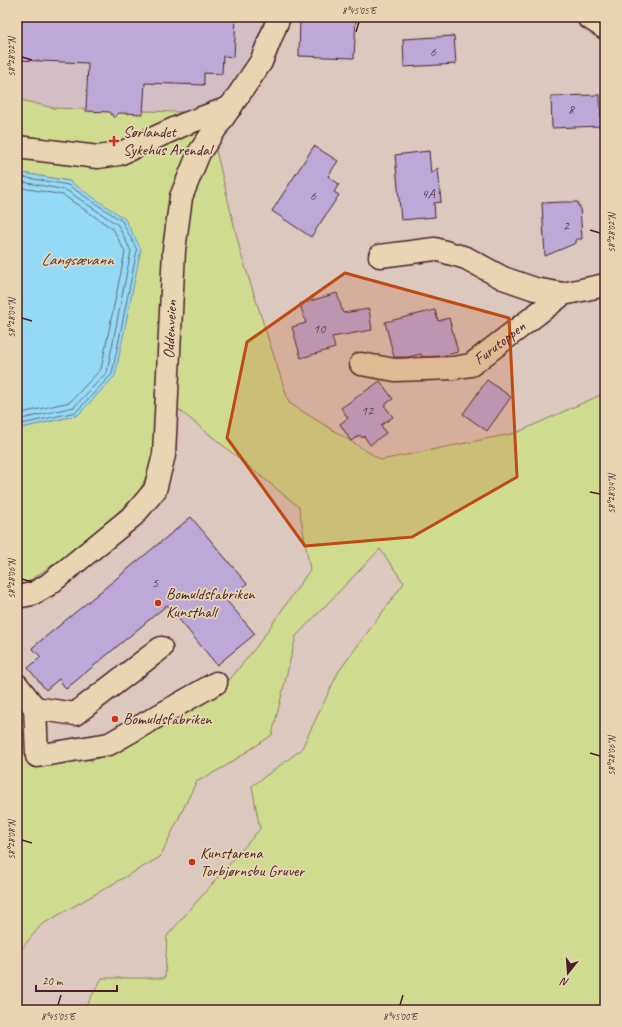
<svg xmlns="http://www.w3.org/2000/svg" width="622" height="1027" font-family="Caveat,sans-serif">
<rect width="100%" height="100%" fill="#dbc8be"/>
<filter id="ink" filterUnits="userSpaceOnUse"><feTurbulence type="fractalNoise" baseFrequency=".025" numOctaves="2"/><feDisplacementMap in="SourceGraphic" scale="8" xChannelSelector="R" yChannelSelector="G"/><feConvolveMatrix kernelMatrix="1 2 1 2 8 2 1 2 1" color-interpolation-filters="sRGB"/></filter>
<g filter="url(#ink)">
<path fill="#d2bfc6" d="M17,17H270L229,109L165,224L26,173H17Z"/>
<path fill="#cfdc90" stroke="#8c7e5e" d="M17,99L53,108L207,113L241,254L289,403L381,460L516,433L605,393V1010H84L102,978H165L167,936L260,829L252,786L301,750L339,671L404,583L380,549L296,636L272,735L224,767L196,782L160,857L41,925L17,954V685L40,737L92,761L218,694L257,646L310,570L299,507L167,400L153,461L139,492L113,517L70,553L26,583L17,585V429L78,415L69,181L17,172Z"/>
<path fill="#94daf6" stroke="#768fa5" d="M17,172L69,181L125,219L141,249L115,376L78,415L17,429Z"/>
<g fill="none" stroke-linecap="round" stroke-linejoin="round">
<path stroke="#686a7c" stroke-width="1" d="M17,176L68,185L122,221L137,250L112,374L76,412L17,425
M17,181L66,190L118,225L131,251L107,372L74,407L17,420
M17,187L63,195L113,229L125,252L101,369L70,402L17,414"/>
</g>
<path fill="#bca9d8" stroke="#4a1f2b" d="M17,17H236L234,57L223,56L222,74L204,73V85L145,83L143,114L119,113L114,118L110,112L86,111L88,63L17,60Z
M300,17L356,18L354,58L299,56Z
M454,36L456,64L404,67L403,39Z
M600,95L601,126L552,128L551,96Z
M314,146L338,161L328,176L339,184L334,192L339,195L311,237L272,211Z
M429,151L431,174L438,168L441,202L434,203L435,217L401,220L395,155Z
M564,202H578V206H580L582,239H576V243L545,256L542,203Z
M337,293L343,313L369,309L372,330L332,337L335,348L301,358L292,327L306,323L300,304Z
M435,310L438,321L449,318L458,352L442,356L422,357L421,354L408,357H394L385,322Z
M487,380L511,397L487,431L463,414Z
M380,381L393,399L384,405L393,417L381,425L386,433L370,445L364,436L362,438L360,435L351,441L340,424L348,418L341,408Z
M191,517L247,584L227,601L255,634L217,665L167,605L66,689L59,679L46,690L28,668L41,657L32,648Z"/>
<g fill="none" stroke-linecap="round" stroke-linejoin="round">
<g stroke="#4a1f2b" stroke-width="25">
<g id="minor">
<path d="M588,17L605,28"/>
<path d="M17,147L98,157L119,154L185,124L231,107"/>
<path d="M380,256L435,249L466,258L503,278L535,289L563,294"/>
<path id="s1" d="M361,364L395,370L453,368L471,365L563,294L605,285"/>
<path id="s2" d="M17,597L32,594L48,585L134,515L155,490L164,455L174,250L181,197L199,153L261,62L279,17"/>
<path d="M17,685L35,708L37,756L109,744L216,683"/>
<path d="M35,708L75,714L161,648"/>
</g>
</g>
<use href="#minor" stroke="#e8d6b3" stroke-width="22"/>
</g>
</g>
<path fill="#c04a14" fill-opacity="0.2" stroke="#c04a14" stroke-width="3" stroke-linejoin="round" d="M345,273L509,318L517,477L412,537L305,546L227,438L247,342Z"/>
<path fill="none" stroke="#4a1f2b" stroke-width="1.5" d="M356,32L359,22M22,57L32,60M590,230L600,233M22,318L32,321M590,492L600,494M22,579L32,582M590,753L600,756M22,840L32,843M58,1005L61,995M400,1005L403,995"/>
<g fill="#c8321e" stroke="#e8d6b3" stroke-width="1.5">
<path d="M112 135h4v4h4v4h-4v4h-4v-4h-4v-4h4z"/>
<circle cx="158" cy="603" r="4"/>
<circle cx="115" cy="719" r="4"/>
<circle cx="192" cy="862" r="4"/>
</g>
<g text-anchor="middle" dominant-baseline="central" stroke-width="3.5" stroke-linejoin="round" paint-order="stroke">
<g font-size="14" fill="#664256">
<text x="433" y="51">6</text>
<text x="571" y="109">8</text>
<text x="428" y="193">4A</text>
<text x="313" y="195">6</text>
<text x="566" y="225">2</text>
<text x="319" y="328">10</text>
<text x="367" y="410">12</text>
<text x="155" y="582">5</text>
</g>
<g font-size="16" fill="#4a1f2b" stroke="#e8d6b3" text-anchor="start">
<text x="123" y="132">Sørlandet<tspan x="123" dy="18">Sykehus Arendal</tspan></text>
<text x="166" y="594">Bomuldsfabriken<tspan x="166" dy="18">Kunsthall</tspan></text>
<text x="123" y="719">Bomuldsfabriken</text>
<text x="200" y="853">Kunstarena<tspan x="200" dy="18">Torbjørnsbu Gruver</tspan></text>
</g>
<g font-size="16" fill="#4a1f2b" stroke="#e8d6b3">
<text stroke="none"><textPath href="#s2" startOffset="339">Oddenveien</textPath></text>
<text stroke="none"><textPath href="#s1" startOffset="147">Furutoppen</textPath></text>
</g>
<g font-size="17" font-style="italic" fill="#553b49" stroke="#e8d6b3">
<text x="77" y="259">Langsævann</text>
</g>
</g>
<rect width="622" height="1027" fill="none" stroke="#e8d6b3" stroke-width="44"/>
<g transform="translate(568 973) rotate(197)" stroke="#e8d6b3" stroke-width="3" paint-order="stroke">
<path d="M0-3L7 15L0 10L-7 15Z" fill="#4a1f2b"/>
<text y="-6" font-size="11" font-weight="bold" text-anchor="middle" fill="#4a1f2b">N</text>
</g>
<path d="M36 985v6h81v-6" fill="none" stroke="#4a1f2b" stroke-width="2"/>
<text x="42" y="985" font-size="12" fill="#4a1f2b" stroke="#e8d6b3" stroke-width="3" paint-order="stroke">20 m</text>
<rect x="22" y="22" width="578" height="983" fill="none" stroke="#4a1f2b" stroke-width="1.5"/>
<g font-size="10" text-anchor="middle" fill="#4a1f2b">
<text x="359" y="14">8°45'05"E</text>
<text transform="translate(11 57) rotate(-90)" y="4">58°28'02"N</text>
<text transform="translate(611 233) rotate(-90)" y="4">58°28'02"N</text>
<text transform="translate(11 318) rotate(-90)" y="4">58°28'04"N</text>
<text transform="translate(611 494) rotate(-90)" y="4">58°28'04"N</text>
<text transform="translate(11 579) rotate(-90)" y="4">58°28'06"N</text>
<text transform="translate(611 756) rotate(-90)" y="4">58°28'06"N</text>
<text transform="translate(11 840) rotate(-90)" y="4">58°28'08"N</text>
<text x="58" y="1020">8°45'05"E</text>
<text x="400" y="1020">8°45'00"E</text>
</g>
</svg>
